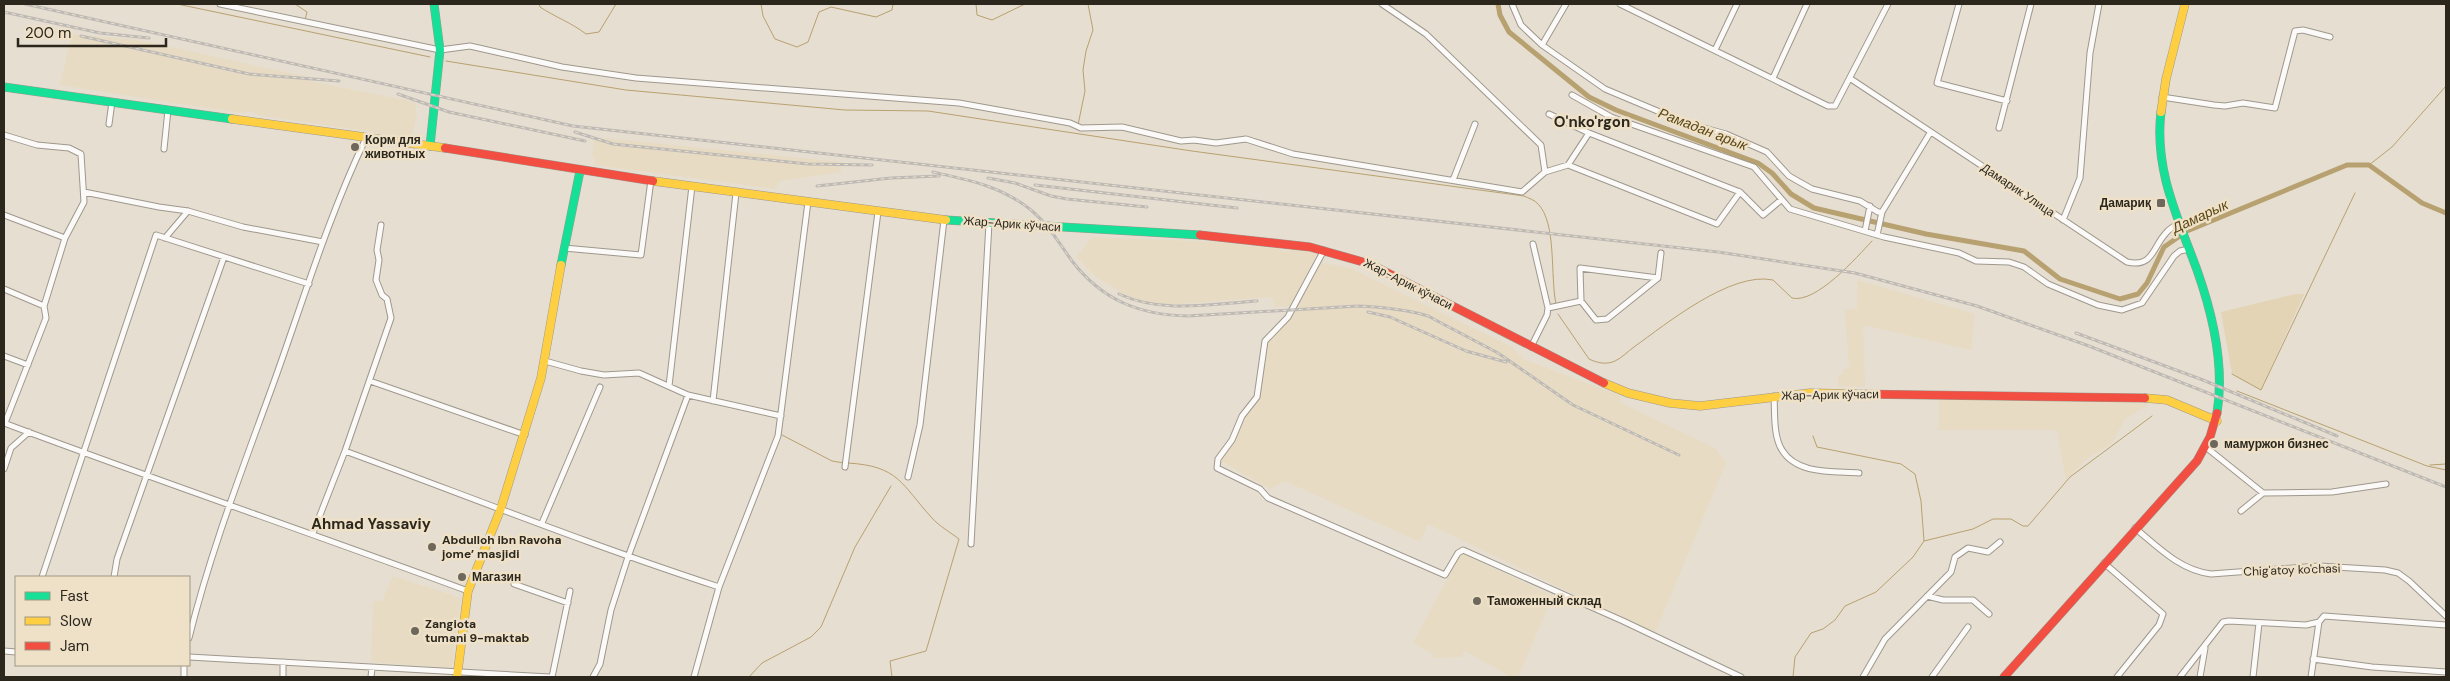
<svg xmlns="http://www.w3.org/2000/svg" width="2450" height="681" font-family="'DM Sans',sans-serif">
<rect width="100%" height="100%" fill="#e6ded0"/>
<path fill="#e7dbc3" d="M72,34L137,40L309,77V81L415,102L417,115L411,138L258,115L252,111L244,113L200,107L60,85Z
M595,137L841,162V172L780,181L775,189L594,165L595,159L592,156Z
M1093,237L1216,242L1280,249L1281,251L1289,252L1293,248L1317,253L1291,306L1275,307L1272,297L1178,304L1150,303L1129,297L1095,276L1076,257Z
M1319,262L1350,268L1512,347L1523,359L1621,396L1619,402L1715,448L1726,463L1655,633L1428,524L1420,542L1285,481L1270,489L1221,461L1233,442L1243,416L1260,386L1268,341L1291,316Z
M1857,280L1975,314L1971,350L1863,325L1865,387L1838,386V375L1844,373L1842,369L1849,368L1845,310L1857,308Z
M1939,399L2148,401L2149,405L2125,419L2112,443L2085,460L2066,480L2057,430H1938Z
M1461,553L1553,596L1518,677H1511L1465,651L1461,657L1432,658L1433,654L1413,643Z
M393,576L461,598L452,668L371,662L373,601H382Z"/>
<path fill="#e3d4b6" d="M2295,294H2304L2261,390L2232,374L2221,312Z"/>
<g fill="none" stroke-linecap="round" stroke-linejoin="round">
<path stroke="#b8a170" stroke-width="1" d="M177,4L430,57
M295,4L307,12L305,20
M539,4L540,7C555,17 572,23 586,34L599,32L616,4
M761,4L763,16L775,39L797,47L808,42L819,12L831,7L876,17L892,10L893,4
M976,4L977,15L992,20L1025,4
M446,61L626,90L845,110L928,111L1192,151L1524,196C1528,198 1535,200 1538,204C1557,223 1550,277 1556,304
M1078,125L1085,91L1083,70L1086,51L1093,30L1088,4
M2369,165L2392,147L2446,86
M1558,314L1589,359C1597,363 1607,365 1615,361C1622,358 1628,351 1634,347C1666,324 1731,271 1773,280L1792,298C1816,304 1857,257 1872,241
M2232,374L2261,390L2355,193
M2237,391L2427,466L2446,470
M782,435L832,461L844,463
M848,463C899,466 901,484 932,518C939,526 950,532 959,539L926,651L890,661L892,677
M2430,465L2446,464
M1924,541L1973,529L1993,519H2011L2023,526H2028L2070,477L2152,416
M749,677L762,663L811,637L821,627L855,547L891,486
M1793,677L1795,657L1811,633L1823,629L1835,620L1845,606L1876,592L1913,557L1924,541L1921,501L1915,474L1901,464L1817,447L1813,436"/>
<path stroke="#b8a170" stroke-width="5" d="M1498,4L1500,15L1509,32L1589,97L1616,110L1758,163L1772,173L1791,194L1814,208L1926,234L2024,251L2060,279L2120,299L2138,294L2147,283L2164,247L2187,231L2347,165H2369L2422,203L2446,213"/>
<g stroke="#9e988d" stroke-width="7">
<path id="street" d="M220,4L440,50L470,46L562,67L636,78L959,103L1070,123L1081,128L1122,127L1181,141L1194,140L1216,143L1246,139L1293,154L1522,192L1545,172L1568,165L1717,224L1740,192
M1382,4L1426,34L1541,145L1545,172
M1512,4L1521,25L1542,45L1605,89L1686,123L1726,134L1767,152L1789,176L1812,189L1860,201L1878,212H1882L1930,133
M1620,4L1828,106H1835L1888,4
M1959,4L1937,83L2007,101
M1542,45L1566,4
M1715,50L1737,4
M1773,78L1807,4
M1851,79L2127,262C2153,268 2152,248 2166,233C2169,229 2174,226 2179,223
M1572,95L1611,117L1754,167L1790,209L1884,237L1959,253L1976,261L2009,262L2024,267L2048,284L2098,305L2122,310L2142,303L2174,256L2180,251L2189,249
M2162,97L2214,105L2225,106L2243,103L2275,108L2295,31L2303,30L2330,37
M1549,114L1589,133L1740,192L1763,215L1781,200
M109,124L112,102
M1999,128L2031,4
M4,135L37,145L69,148L81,154L84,202L65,238L44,306L46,318L5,423
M164,149L168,110
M1568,165L1589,133
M1453,180L1475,124
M84,192L159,207L188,211L243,227L323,242
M4,215L65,238
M2063,220L2080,178L2090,53L2099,4
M1865,231L1870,206
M1877,235L1882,212
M165,238L188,211
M564,248L641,255L651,180
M1324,250L1288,317L1265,341L1257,397L1242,416L1232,440L1218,459L1217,468L1260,489L1268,498L1445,575L1458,553L1463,550L1623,621L1741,677
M4,289L44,306
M1581,301L1580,268L1658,278
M1548,308L1581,301L1596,320L1607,319L1658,278L1661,253
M1531,347L1547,315L1548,308L1533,244
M4,356L28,365
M545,361L581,371L604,375L639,373L688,395L781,416
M370,381L525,435
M669,386L692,186
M1774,396C1775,412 1773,436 1782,450C1797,475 1834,471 1859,473
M713,401L736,193
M4,423C158,481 314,534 468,591
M2207,448L2263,493L2332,492L2386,484
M345,451C470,497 593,546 719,587
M845,467L878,212
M4,469L11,448L29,432
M908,477L920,425L944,220
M2241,511L2263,493
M542,523L600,387
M2135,528C2159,548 2180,570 2211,574L2319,566L2385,570L2398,573L2409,581L2446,616
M313,533L345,451L391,318L387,299L382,295L376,280L379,260L377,250L381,225
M971,544L989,223
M2104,563L2163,614L2159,625L2117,677
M42,577L156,235L309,284
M114,577L117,559L224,257
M514,584L568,603
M1927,596L1943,600H1973L1989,614
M189,638C211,549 244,465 275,379C304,298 329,215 366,138
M4,651L16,652
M189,657L550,677
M2313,659L2372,667L2446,672
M184,665V677
M283,677V662
M371,677L372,668
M552,677L570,591
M593,677L600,664L611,610L628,557L688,395
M694,677L719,587L778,436L808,202
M1863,677L1885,639L1951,572L1955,557L1968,548L1988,552L2000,542
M1932,677L1968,627
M2180,677L2223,622L2229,621L2306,625L2319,622L2324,616L2446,625
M2200,677L2205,648
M2253,677L2259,623
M2311,677L2319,622"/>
</g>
<g stroke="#9e988d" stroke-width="9">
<path id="fast" d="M4,87L232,119
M2161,112C2154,170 2178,218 2197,270C2213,315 2225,365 2217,413
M430,146L440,50L434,4
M946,220L1200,235
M561,265L580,171"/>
</g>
<g stroke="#9e988d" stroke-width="9">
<path id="slow" d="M2161,112L2166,79L2185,4
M232,119L445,148
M653,181L946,220
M1604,383L1628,393L1670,403L1700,406L1810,393L1856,394
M2145,398L2167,400L2217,421
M457,677L468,591L501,508L541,378L561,265"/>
</g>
<g stroke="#9e988d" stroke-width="9">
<path id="jam" d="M445,148L653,181
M1200,235L1310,247L1370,264L1604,383
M1856,394L2145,398
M2004,677L2197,461L2210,437L2217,413"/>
</g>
<use href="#street" stroke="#fbfaf8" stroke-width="5"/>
<use href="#fast" stroke="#16e098" stroke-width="8"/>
<use href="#slow" stroke="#ffcf43" stroke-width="8"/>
<use href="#jam" stroke="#f24e42" stroke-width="8"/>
<g stroke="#bcb9b6" stroke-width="3">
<path id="rail" d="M25,4L573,126L1718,252L1855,273L1977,306L2089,346L2446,487
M4,12L100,33L149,38
M81,36L249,74L339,81
M398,94L449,112L585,141
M575,132L613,144L808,164L872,165
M933,172C969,180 1001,186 1031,210C1048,224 1059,243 1072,261C1102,300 1139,315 1188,316L1358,306C1382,307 1405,309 1428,316L1498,353L1573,405L1679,455
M988,178L1015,183L1051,196L1067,199L1147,207
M1035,185L1237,208
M817,186L891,178L939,176
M1119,294C1162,314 1212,304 1257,301
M1368,312L1390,317L1466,351L1506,362
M2076,333L2203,380L2337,436"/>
</g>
<use href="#rail" stroke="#eee1c8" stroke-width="1" stroke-dasharray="4" stroke-linecap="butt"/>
</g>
<g fill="#6d675c" stroke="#eee1c8" stroke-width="2">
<circle cx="355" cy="147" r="5"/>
<rect x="2156" y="198" width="10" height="10" rx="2.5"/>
<circle cx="2214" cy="444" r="5"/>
<circle cx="432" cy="547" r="5"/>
<circle cx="462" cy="577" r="5"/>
<circle cx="1477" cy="601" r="5"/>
<circle cx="415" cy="631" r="5"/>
</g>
<g text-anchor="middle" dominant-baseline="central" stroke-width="5" stroke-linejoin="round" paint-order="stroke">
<g font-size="12" font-weight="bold" fill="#2c271d" stroke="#eee1c8" text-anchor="start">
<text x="365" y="140">Корм для<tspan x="365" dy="14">животных</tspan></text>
<text x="2151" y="203" text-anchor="end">Дамариқ</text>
<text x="2224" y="444">мамуржон бизнес</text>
<text x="442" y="540">Abdulloh ibn Ravoha<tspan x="442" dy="14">jome’ masjidi</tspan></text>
<text x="472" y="577">Магазин</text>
<text x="1487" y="601">Таможенный склад</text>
<text x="425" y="624">Zangiota<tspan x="425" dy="14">tumani 9-maktab</tspan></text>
</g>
<g font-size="12" fill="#2c271d" stroke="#eee1c8">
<text transform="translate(2018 190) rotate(34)">Дамарик Улица</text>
<text transform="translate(1012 224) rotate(4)">Жар-Арик кўчаси</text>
<text transform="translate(1408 284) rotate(27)">Жар-Арик кўчаси</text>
<text transform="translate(1830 395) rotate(-1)">Жар-Арик кўчаси</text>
<text transform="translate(2292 570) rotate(-2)">Chig'atoy ko'chasi</text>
</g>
<g font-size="14" font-style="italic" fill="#5b4613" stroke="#eee1c8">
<text transform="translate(1703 129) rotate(21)">Рамадан арык</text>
<text transform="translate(2200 216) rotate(-25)">Дамарык</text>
</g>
<g font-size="15" font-weight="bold" fill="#2c271d" stroke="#eee1c8">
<text x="1592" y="122">O'nko'rgon</text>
<text x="371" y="524">Ahmad Yassaviy</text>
</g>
</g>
<rect width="2450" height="681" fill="none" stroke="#2c271d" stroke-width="10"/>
<rect x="15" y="576" width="175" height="90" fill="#eee1c8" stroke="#a09784"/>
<rect x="25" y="592" width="25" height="8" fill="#16e098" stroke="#a09784"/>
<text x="60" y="601" font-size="15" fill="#2c271d">Fast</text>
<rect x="25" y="617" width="25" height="8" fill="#ffcf43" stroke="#a09784"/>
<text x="60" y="626" font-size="15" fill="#2c271d">Slow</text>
<rect x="25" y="642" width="25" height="8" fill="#f24e42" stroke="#a09784"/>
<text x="60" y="651" font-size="15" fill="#2c271d">Jam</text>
<path d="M18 38v8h148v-8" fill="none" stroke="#2c271d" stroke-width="2.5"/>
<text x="25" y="38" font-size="15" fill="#2c271d" stroke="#eee1c8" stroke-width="4" paint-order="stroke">200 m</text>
</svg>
